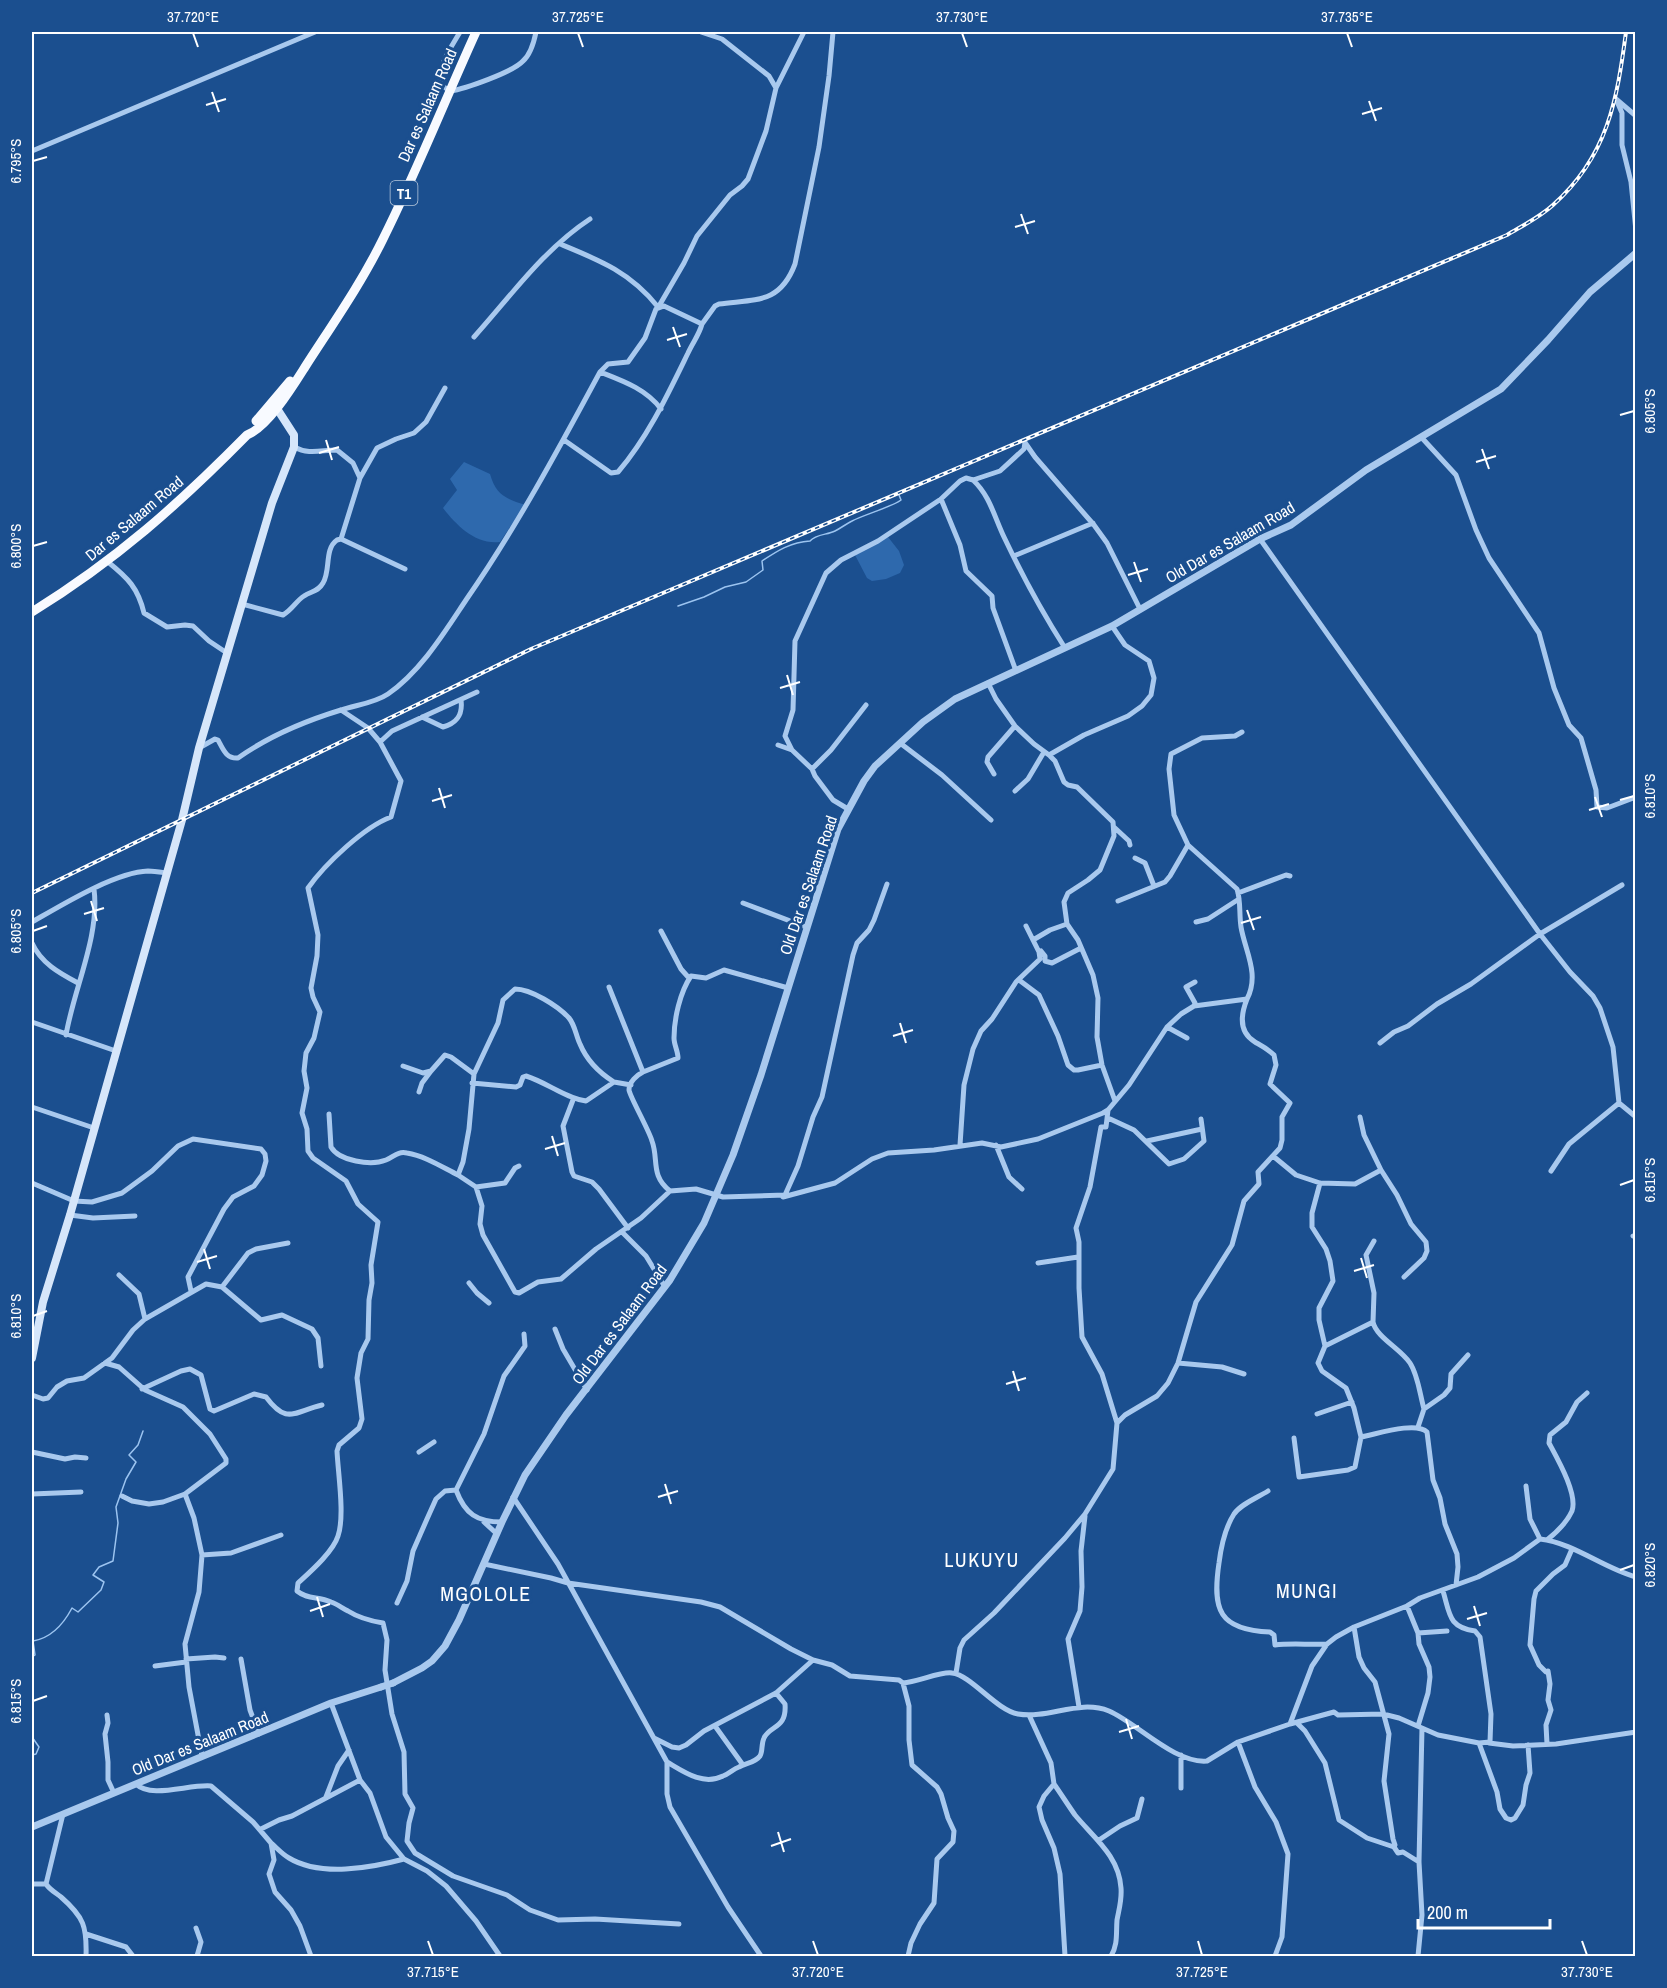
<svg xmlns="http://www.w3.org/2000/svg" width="1667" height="1988" font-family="'Archivo Narrow',sans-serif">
<rect width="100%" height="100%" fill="#1b4f8f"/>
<path fill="#2e69ad" d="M464,462L490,474C496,495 506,499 526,505L515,526L510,527L500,542C476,545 457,526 443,508L457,490L450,479Z
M888,537L899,551L904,565L900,573L886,579L872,581L867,578L855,555Z"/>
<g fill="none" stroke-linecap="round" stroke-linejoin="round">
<path stroke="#9cc4f0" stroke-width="1.5" d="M678,606L704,597L725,587L746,582L763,570L762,561C777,551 791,542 810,541C816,534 827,535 835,531C841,528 846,524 852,521C863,515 894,506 901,500L899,495
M32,1657L35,1655L33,1641C51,1638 63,1625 72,1608L78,1612L101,1590L104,1582L93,1575L99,1567L113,1561L118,1523L116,1507L126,1479L136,1462L129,1455L138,1445L143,1431
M32,1737L39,1747L36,1754L32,1755"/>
<path stroke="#a9c9ee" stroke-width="5" d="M460,32C452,46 436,68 441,85L450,91C465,89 513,72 523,61C531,54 534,42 536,32
M776,88L804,32
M1636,116L1616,99L1622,113V145L1631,182L1636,231
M32,151L315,32
M560,244C599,260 630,272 658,307
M659,306L684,263L697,236L730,195L742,186L748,179L766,131L776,88L769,76L722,39L701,32
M474,337C510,297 544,249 590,219
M600,372C623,381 646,389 661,409
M1422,438L1456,475L1476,530L1489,558L1539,633L1554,688L1569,725L1581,738L1596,790L1597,807L1607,808L1636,797
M564,440L611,473L618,472C648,437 668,394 688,353C693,342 699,335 702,324
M1026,444L1035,457L1094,525L1107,543L1140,609
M294,447C309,455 321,450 337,450L353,463L360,478L341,539
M360,478L377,448L396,439L414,433L426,422L445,388
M973,480C990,496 994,516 1004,537C1022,575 1042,612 1065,648
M941,499L960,545L966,571L992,596L993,608L1016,671
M1260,539L1540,934L1570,972L1593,996L1600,1008L1613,1047L1619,1103L1636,1117
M1014,556L1093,523
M108,562C128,578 138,588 144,613L167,627L185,625L193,626L209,641L227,653
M242,604L283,615C293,609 296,601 304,596C311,591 318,592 323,583C331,570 324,549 337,540L341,539L405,569
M988,683L996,699L1015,726L1034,744L1049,755L1055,761L1064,782L1068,785L1077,787L1113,822L1114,836L1100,870L1088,880L1068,893L1064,902L1067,924L1078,940L1093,975L1098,998L1097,1037L1102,1065L1115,1101
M341,710L368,728L380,742L401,781L391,817C364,827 325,864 308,888L318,935L317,956L311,988L313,997L320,1012L314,1038L306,1053L304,1071L307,1088L302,1113L307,1129L308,1151L313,1158L346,1181L358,1204L378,1222L371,1265L372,1283L369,1300L368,1339L361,1353L357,1378L362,1419L359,1428L339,1445L337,1451C338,1473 345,1516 338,1536C333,1552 310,1572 298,1583L297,1591C308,1600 318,1596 331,1602C337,1604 342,1608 348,1611C359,1618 371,1621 383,1623L387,1640L385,1670L392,1714L404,1752L405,1794L413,1808L409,1823L407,1841L415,1853L453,1876L507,1895L530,1910L558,1920L595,1919L679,1924
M422,717L443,727C457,723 463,715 461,700
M380,742L392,731L477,692
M900,743L942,775L991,820
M778,745L792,750
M199,748L215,739L218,740C223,749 226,759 238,758C269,736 305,721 341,710C356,705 375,703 388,694C421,671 444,633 466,600C516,528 558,450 600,372L608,364L628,362L645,338L656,309L664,306L702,324L715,306L719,304C756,299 780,304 795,264L819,147L829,76L833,32
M1049,755L1084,735L1128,716L1142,706L1151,695L1154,678L1149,661L1125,645L1112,626
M812,769L831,750L866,705
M994,774L987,762L988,757L1015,726
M1015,791L1028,779L1044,752
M848,809L833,800L815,776L812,769L792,750L785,736L793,710L795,641L826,573L841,560L878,541L941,499L960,481L966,478L973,480L1000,471L1024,449L1025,442
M1115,828L1129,841L1130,845
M1135,858L1145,863L1154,886
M1238,893L1286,875L1290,876
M1118,901L1165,882L1170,876L1188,845
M743,903L806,927
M32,922C60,906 115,872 148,871C154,871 160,872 167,873
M1196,922L1208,919L1239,899
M661,931L681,969L689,978
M1033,940L1050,930L1067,924
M32,943C41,963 59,973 78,983
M1041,951L1045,956V961L1052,963L1081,948
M1019,980L1039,995L1058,1036L1068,1065L1074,1070H1078L1102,1065
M609,987L643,1072C637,1075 629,1082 629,1090C630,1097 649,1130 652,1141C659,1160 650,1175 670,1191
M1194,1006L1195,1003L1186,987L1195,982
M32,1022L116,1051
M1167,1027L1187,1038
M66,1035C74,988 100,936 94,889
M1380,1043L1394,1032L1408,1026L1437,1004L1471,984L1540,934L1622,885
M403,1066L423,1073L431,1071L445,1055L451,1057L474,1074
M643,1072L678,1058C678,1051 674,1045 674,1038C674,1019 680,992 691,976L706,978L724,970L788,988
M614,1082C598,1072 587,1061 580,1044C576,1036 575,1025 569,1018C558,1006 531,989 515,989L503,1000L498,1023L474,1074L469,1129L463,1162L458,1175L476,1187L482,1206L480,1224L483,1235L515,1292L519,1293L538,1282L561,1279L596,1249L641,1218L670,1191L696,1189L723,1197L785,1195L783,1197L835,1183L872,1159L888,1153L934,1150L982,1143L1001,1147L1038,1139L1103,1113L1108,1110L1129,1085L1167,1027L1181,1014L1194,1006L1247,999C1260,974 1245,951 1241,927C1239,914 1241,901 1237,889L1188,845L1174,815L1169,769L1171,754L1202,738L1235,736L1242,732
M472,1083L516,1087L520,1085L523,1077L526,1076C548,1083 565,1098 586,1101L614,1082L631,1085
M419,1092L422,1083L431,1071
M573,1100L563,1126L572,1172L574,1176L592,1182L599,1189L628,1228
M32,1107L94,1128
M329,1114L331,1147C339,1161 371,1166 386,1160C394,1157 397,1151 407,1153C425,1156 442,1167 458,1175
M1360,1117L1364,1135L1381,1170
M1108,1118L1134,1130L1169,1164L1184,1159L1204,1141L1201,1119
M1147,1141L1202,1129
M960,1145L964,1085L973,1049L981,1031L992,1019L1016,982L1040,959L1039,952L1026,926
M996,1145L1009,1177L1022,1189
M1273,1156L1296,1175L1320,1183L1355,1184L1381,1170L1397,1195L1411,1224L1426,1242L1427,1251L1424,1258L1404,1277
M1551,1171L1569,1144L1619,1103
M32,1183L74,1201L92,1202L122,1193L152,1171L178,1146L193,1139L261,1149L265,1154L266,1161L262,1175L254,1186L233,1197L224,1209L188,1277L191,1291
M1320,1183L1312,1213V1227L1326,1249L1330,1261L1333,1281L1319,1308V1320L1325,1346
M476,1187L505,1183L515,1168L519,1166
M785,1195L798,1166L813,1117L822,1097L853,955L857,943L869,930L874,920L887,884
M70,1215L93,1218L135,1216
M622,1232L646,1256L665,1287
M1633,1236L1636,1235
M1038,1263L1078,1257
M119,1275L139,1294L145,1319
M469,1283L477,1293L489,1303
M222,1287L248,1253L256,1249L288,1243
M1373,1322C1376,1337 1401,1349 1410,1363C1418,1375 1420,1395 1424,1409
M555,1329L563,1349L587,1390
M105,1363L119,1367L145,1390L183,1407L210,1434L226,1459V1463L185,1494L163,1502L149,1504L132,1501L122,1496
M1178,1363L1222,1367L1244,1374
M142,1389L181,1371L190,1369L201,1375L210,1409L214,1411L254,1394L266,1397C287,1425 293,1412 322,1405
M32,1395L43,1399L48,1398L57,1387L67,1381L84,1378L112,1358L133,1330L145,1319L206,1284L222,1287L261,1320L282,1315L312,1329L318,1338L321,1366
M1317,1414L1352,1402
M1117,1423L1125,1415L1157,1396L1168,1383L1178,1363L1196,1302L1232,1245L1244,1201L1259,1184L1258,1172L1280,1148L1282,1140V1117L1290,1103L1270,1084L1276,1065L1274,1055C1268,1049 1262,1046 1255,1042C1238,1032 1241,1014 1247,999
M1418,1427L1424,1409L1444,1395L1450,1388L1451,1374L1468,1355
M1361,1437C1377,1434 1416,1421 1427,1432L1433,1480L1440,1498L1445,1524L1457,1554L1458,1567L1456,1585
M1294,1438L1299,1477L1348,1470L1355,1467L1361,1437L1354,1408L1346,1388L1322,1371L1318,1363L1325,1346L1373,1322L1374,1293L1366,1255L1374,1241
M32,1452L65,1459L75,1457L86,1458
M419,1452L434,1442
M1526,1486L1530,1519L1540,1539
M456,1490L484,1434L504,1376L525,1346L524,1334
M456,1490C465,1514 477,1522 502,1522
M1268,1491C1257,1498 1241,1504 1234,1514C1225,1528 1221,1547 1219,1563C1212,1610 1219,1630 1270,1632L1274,1635L1275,1645C1290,1643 1311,1645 1327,1644
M32,1494L81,1492
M185,1494L194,1518L202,1555L199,1592L185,1644L189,1687L202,1756
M513,1497L558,1564L667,1762V1794L670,1807L728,1907L761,1956
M484,1522L497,1534
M1547,1540C1557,1532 1567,1522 1572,1511C1578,1494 1557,1458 1549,1443L1550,1435L1566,1422L1577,1402L1587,1393
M202,1555L231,1553L281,1535
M484,1564L551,1578L568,1583L701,1602L720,1607L791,1649L813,1660L832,1665L850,1676L899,1680L903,1683C917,1682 942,1671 952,1673C971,1675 996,1710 1018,1714C1049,1719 1079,1699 1109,1711C1137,1723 1175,1764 1207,1761L1238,1742L1290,1724L1312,1666L1327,1644L1336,1637L1354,1627L1407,1606L1420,1598L1478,1577L1514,1558L1540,1539C1574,1543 1603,1568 1636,1577
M397,1603L407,1581L413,1551L427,1519L436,1499L445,1491L456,1490
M1407,1606L1418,1633L1419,1644L1429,1667L1430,1677L1428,1693L1418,1726
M1354,1627L1359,1657L1364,1668L1375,1682L1389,1734L1384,1781L1393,1839L1395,1845L1394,1847L1398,1853L1403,1852L1419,1862
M1418,1633L1447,1631
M186,1659L215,1657L224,1658
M241,1659L250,1710L259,1734
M155,1666L186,1662
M956,1673L960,1648L964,1640L994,1613L1065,1538L1085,1514L1113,1469L1117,1423L1102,1374L1082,1337L1079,1288V1242L1076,1228L1090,1187L1101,1127H1106L1108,1110
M903,1683L909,1706V1740L912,1765L937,1787L941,1794L948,1818L954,1831L953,1842L937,1859L934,1903L920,1924L911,1943L908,1956
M331,1703L354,1764L360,1780L370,1793L386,1837L404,1859L427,1871L446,1886L476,1921L500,1956
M1079,1707L1068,1639L1080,1611L1082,1587L1081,1551L1085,1516
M107,1715L108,1723L105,1734L108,1762V1780L114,1793
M1029,1715L1051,1763L1054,1784L1044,1796L1039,1807L1042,1820L1054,1848L1060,1874L1065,1956
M1297,1723L1305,1731L1325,1763L1339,1820L1367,1838L1394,1847
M1290,1724L1334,1712L1338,1715L1383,1714L1399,1718L1438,1735L1479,1743L1490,1742L1491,1714L1480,1637L1475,1631C1448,1627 1450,1614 1443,1591
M715,1726L743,1765
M654,1738L672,1747L679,1748L686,1745L704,1731L776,1693L813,1660
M1238,1742L1255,1787L1276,1822L1288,1854L1282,1937L1275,1956
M1479,1743L1497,1792L1500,1809L1506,1818L1511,1820L1515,1818L1523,1805L1526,1785L1530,1773L1528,1745
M1489,1743L1513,1746L1556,1744L1636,1732
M1547,1744L1546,1725L1551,1710L1548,1700L1550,1684L1548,1671L1546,1672L1539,1665L1530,1645L1534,1599L1536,1591L1553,1574L1565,1565L1572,1549
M667,1762C684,1772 703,1786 723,1776C729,1774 733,1769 739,1767C746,1763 755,1763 760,1756C763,1751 761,1744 764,1738C770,1725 787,1729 785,1704L776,1693
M136,1784C151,1799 189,1784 211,1786L253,1822L271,1843L274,1860L269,1874L275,1892L291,1910L300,1926L311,1956
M1054,1784C1061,1794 1068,1805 1075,1815C1094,1838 1119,1856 1121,1888C1122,1900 1119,1909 1117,1920C1116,1933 1118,1945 1111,1956
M1181,1788V1755
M326,1797L338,1766L349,1750
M63,1814L46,1884C50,1890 56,1893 61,1897C84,1917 87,1927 86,1956
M261,1829L279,1820L292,1816L360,1780
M1099,1840L1120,1826L1137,1818L1142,1799
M271,1843C277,1848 282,1854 289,1858C320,1877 371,1868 404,1859
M32,1884H46
M196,1928L201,1942L197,1956
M86,1934L126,1947L133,1956
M1418,1956L1422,1915L1419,1862L1422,1728"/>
<path stroke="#a9c9ee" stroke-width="7" d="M393,1683L422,1668L432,1661L445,1646L459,1620L502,1522L525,1475L566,1415L670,1280L704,1223L733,1155L761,1075L838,829L864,781L875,766L923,722L955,699L1112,626L1260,539L1291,525L1366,470L1501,389L1548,340L1590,292L1636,253
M32,1827L331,1703L381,1687"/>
<path stroke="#d6e6fa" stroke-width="8" d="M32,1358L43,1302L70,1215L182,820L199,748L272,503L294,447V435L274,404"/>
<path stroke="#f8faff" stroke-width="9" d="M256,421L290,381
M32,612C116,560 178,505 247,435C268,427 293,386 305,367C332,325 361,284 383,239C417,171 445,100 476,32"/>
<g stroke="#fff" stroke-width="4">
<path id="rail" d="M32,893L531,649L1507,235C1522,226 1540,217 1553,205C1608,156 1617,100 1626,32"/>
</g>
<use href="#rail" stroke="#1b4f8f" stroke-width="1.5" stroke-dasharray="4.5" stroke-linecap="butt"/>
<path stroke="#a9c9ee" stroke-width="7" d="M381,1687L393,1683"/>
</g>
<path fill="none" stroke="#fff" stroke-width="2" d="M193,33L198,47M578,33L583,47M962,33L967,47M1347,33L1352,47M212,92L219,112M1369,101L1376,121M206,105L226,99M1362,114L1382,108M33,161L47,157M1021,214L1028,234M1015,227L1035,221M673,327L680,347M667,340L687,334M1620,415L1634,411M326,440L332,460M1482,449L1489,469M319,453L339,447M1476,462L1496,456M33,546L47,542M1134,562L1141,582M1128,575L1148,569M787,675L793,695M780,688L800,682M439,788L445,808M1595,797L1602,817M1620,800L1634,796M432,801L452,795M1589,810L1609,804M91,901L97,921M1247,910L1254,930M84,914L104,908M1241,923L1261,917M33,931L47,926M900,1023L906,1043M893,1036L913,1030M552,1136L558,1156M545,1149L565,1143M1620,1185L1634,1180M204,1249L210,1269M1361,1258L1367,1278M197,1262L217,1256M1354,1271L1374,1265M33,1316L47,1311M1013,1371L1019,1391M1006,1384L1026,1378M665,1484L671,1504M658,1497L678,1491M1620,1570L1634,1565M317,1597L323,1617M1474,1606L1480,1626M310,1611L330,1604M1467,1619L1487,1613M33,1701L47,1696M1126,1719L1132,1739M1119,1732L1139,1726M778,1832L784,1852M771,1846L791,1839M428,1941L433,1955M813,1941L818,1955M1198,1941L1202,1955M1582,1941L1587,1955"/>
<g text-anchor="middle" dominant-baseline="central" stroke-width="6" stroke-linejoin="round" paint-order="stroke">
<rect fill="#1b4f8f" stroke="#bbcadd" stroke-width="1.5" x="390.5" y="181" width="27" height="24" rx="4.5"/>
<g font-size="15" font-weight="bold" fill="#fff">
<text x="404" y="193">T1</text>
</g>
<g font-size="16" fill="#fff" stroke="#1b4f8f">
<text transform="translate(427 105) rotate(-66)">Dar es Salaam Road</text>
<text transform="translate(134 518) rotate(-40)">Dar es Salaam Road</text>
<text transform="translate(1230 542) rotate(-30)">Old Dar es Salaam Road</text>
<text transform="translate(808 885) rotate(-71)">Old Dar es Salaam Road</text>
<text transform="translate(619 1324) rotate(-53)">Old Dar es Salaam Road</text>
<text transform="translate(200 1743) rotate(-22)">Old Dar es Salaam Road</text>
</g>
<g font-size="20" letter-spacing="1.5" fill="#fff" stroke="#1b4f8f">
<text x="982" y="1559">LUKUYU</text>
<text x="1307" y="1590">MUNGI</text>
<text x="486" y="1593">MGOLOLE</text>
</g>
</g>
<rect width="1667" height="1988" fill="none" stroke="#1b4f8f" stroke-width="66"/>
<path d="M1418 1919v9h132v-9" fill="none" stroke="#ffffff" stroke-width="3"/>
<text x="1427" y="1919" font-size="18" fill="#ffffff" stroke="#1b4f8f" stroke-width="4.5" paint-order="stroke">200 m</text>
<rect x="33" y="33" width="1601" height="1922" fill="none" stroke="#fff" stroke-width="2"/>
<g font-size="15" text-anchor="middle" fill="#fff">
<text x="193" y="22">37.720°E</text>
<text x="578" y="22">37.725°E</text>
<text x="962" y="22">37.730°E</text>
<text x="1347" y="22">37.735°E</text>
<text transform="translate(16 161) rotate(-90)" y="5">6.795°S</text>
<text transform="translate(1650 411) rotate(-90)" y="5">6.805°S</text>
<text transform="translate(16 546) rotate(-90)" y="5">6.800°S</text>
<text transform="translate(1650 796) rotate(-90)" y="5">6.810°S</text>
<text transform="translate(16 931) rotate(-90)" y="5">6.805°S</text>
<text transform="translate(1650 1180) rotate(-90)" y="5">6.815°S</text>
<text transform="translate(16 1316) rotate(-90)" y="5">6.810°S</text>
<text transform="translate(1650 1565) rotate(-90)" y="5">6.820°S</text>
<text transform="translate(16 1701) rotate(-90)" y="5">6.815°S</text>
<text x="433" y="1977">37.715°E</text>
<text x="818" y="1977">37.720°E</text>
<text x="1202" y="1977">37.725°E</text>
<text x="1587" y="1977">37.730°E</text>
</g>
</svg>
